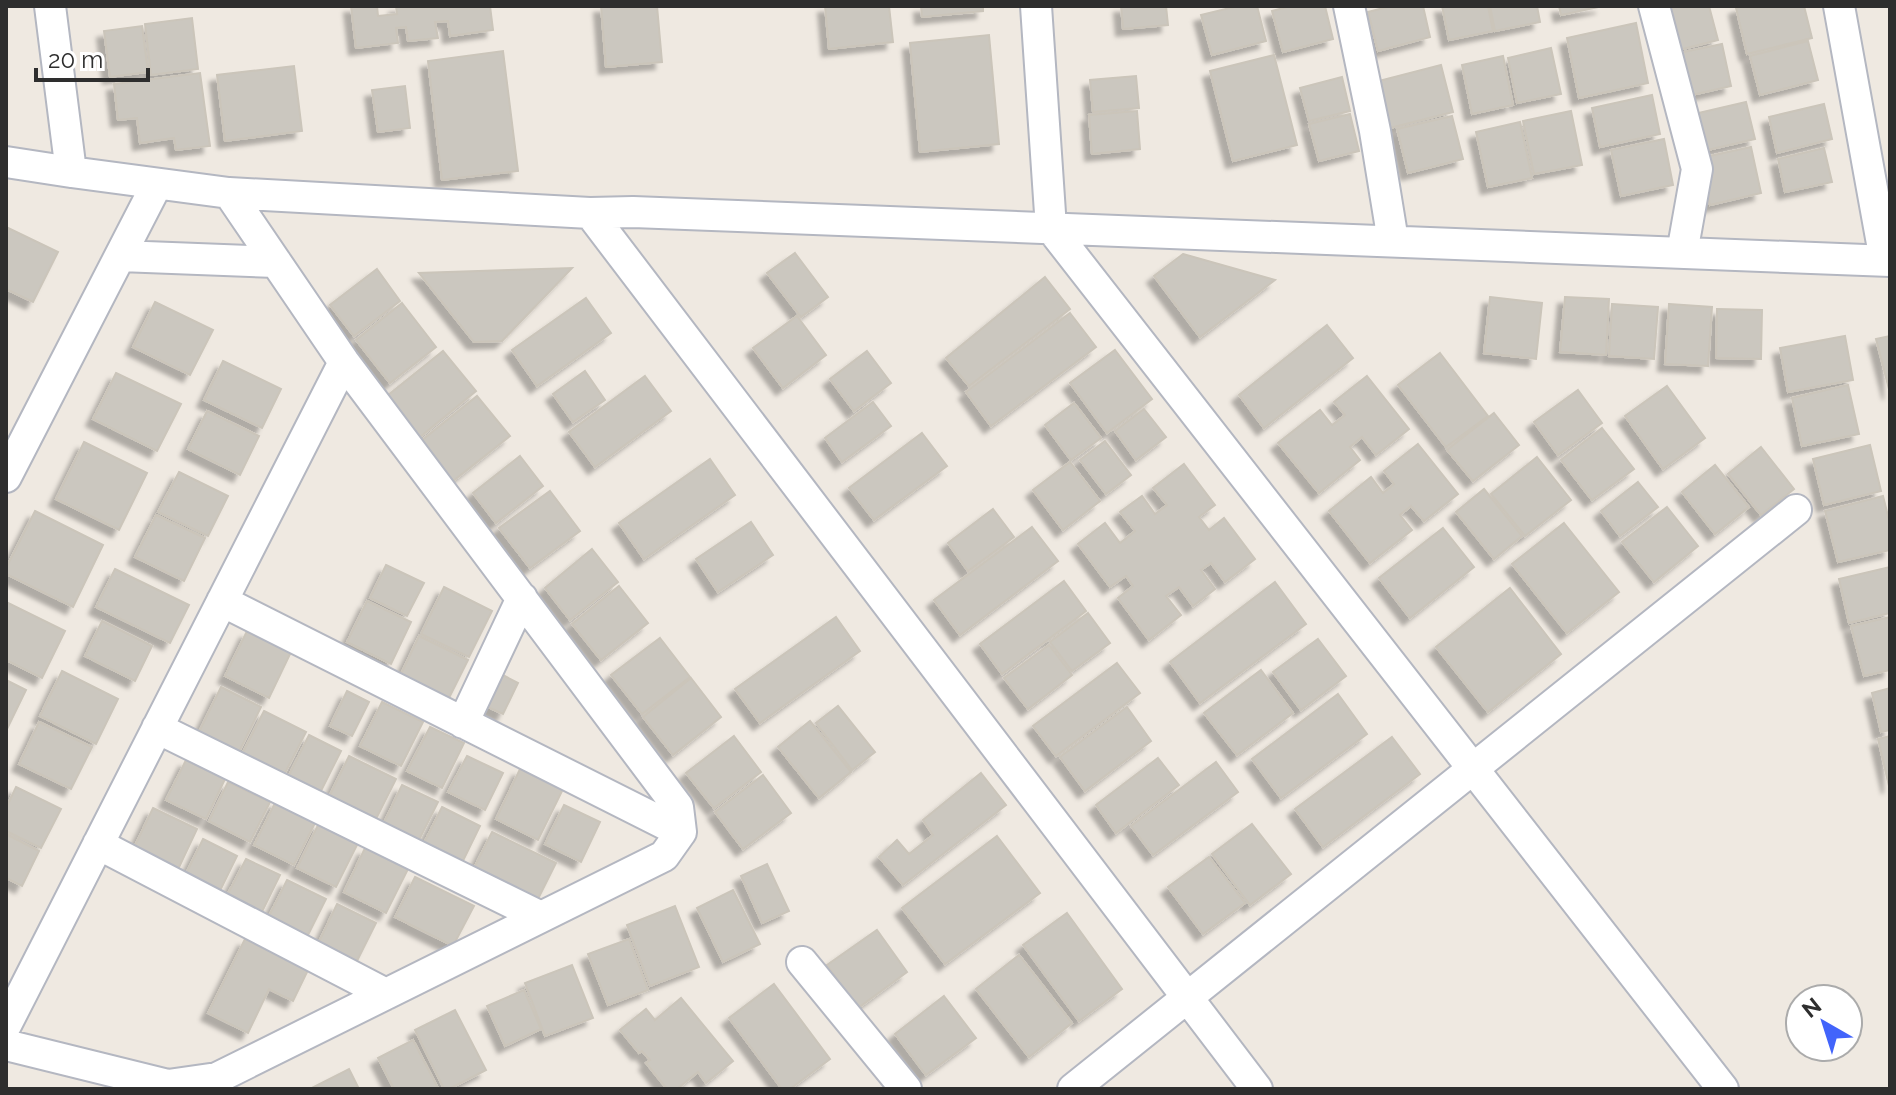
<svg xmlns="http://www.w3.org/2000/svg" width="1896" height="1095" font-family="Raleway,sans-serif">
<defs>
<filter id="shadow"><feDropShadow dx="-7" dy="7" stdDeviation="2" flood-color="#0004"/></filter>
</defs>
<rect width="100%" height="100%" fill="#efe9e1"/>
<path fill="#cbc7bf" stroke="#cbc5ba" stroke-width="2" filter="url(#shadow)" d="M351,6H377L378,16L397,14L396,6H490L493,30L450,36L448,21L435,22L438,38L408,41L406,27L396,28L398,43L356,48Z
M601,6H657L662,62L606,67Z
M825,6H889L893,42L829,49Z
M921,6H983V11L922,17Z
M1121,6H1166L1168,25L1123,29Z
M1238,6H1257L1266,41L1212,55L1201,15Z
M1291,6H1325L1333,39L1283,52L1272,11Z
M1391,6H1423L1430,37L1378,51L1368,12Z
M1442,6H1488L1493,31L1449,40Z
M1490,6H1537L1540,22L1495,31Z
M1559,6H1603L1561,15Z
M1681,6H1709L1718,40L1679,50L1668,9Z
M1742,6H1804L1812,38L1747,54L1736,8Z
M192,18L198,69L151,75L145,24Z
M1636,23L1648,83L1579,98L1567,38Z
M142,26L148,72L110,77L104,31Z
M989,35L999,144L920,152L910,43Z
M1808,41L1818,80L1760,95L1750,56Z
M1722,44L1731,86L1683,97L1674,54Z
M1551,48L1561,94L1517,103L1508,58Z
M503,51L518,171L442,180L428,61Z
M1274,55L1297,145L1233,161L1210,71Z
M1503,56L1513,105L1472,114L1462,65Z
M1441,65L1453,112L1390,128L1379,81Z
M294,66L302,131L225,141L217,75Z
M200,73L210,146L176,150L174,138L140,143L137,118L118,120L114,84Z
M1136,76L1139,108L1093,112L1090,80Z
M1342,77L1350,111L1309,121L1300,88Z
M405,86L410,128L378,132L372,90Z
M1652,95L1660,134L1600,147L1592,108Z
M1746,102L1755,139L1699,152L1690,115Z
M1824,104L1832,139L1777,153L1769,117Z
M1137,111L1140,149L1092,154L1089,115Z
M1571,111L1582,165L1534,174L1523,121Z
M1350,114L1359,151L1319,161L1309,124Z
M1452,116L1463,159L1408,173L1397,129Z
M1520,122L1532,178L1488,187L1476,132Z
M1664,139L1673,185L1621,196L1611,150Z
M1751,147L1761,193L1710,205L1700,158Z
M1824,148L1832,182L1785,192L1778,159Z
M6,227L58,252L33,302L6,289Z
M795,253L828,297L801,317L767,273Z
M1183,254L1275,280L1200,337L1154,276Z
M572,268L502,341L474,342L419,273Z
M377,269L400,301L354,336L330,305Z
M1045,277L1070,309L969,386L946,358Z
M1490,297L1542,303L1536,359L1484,353Z
M1565,297L1609,299L1606,355L1560,352Z
M586,298L611,333L537,386L512,350Z
M155,302L213,330L190,375L133,347Z
M402,303L436,347L390,383L356,340Z
M1612,304L1658,307L1654,359L1609,356Z
M1669,304L1712,307L1708,366L1665,364Z
M1717,309L1762,310L1761,359L1716,358Z
M1070,313L1096,347L991,426L966,392Z
M797,316L826,355L783,388L753,348Z
M1327,325L1353,358L1264,428L1239,395Z
M1845,336L1853,380L1788,392L1780,348Z
M1890,336V393L1876,339Z
M1115,350L1152,399L1107,433L1070,383Z
M443,351L476,391L420,437L387,396Z
M867,351L891,383L854,411L830,379Z
M1440,353L1488,416L1446,447L1398,385Z
M223,361L281,389L262,428L204,400Z
M585,371L605,400L573,422L553,394Z
M116,373L181,404L157,451L93,419Z
M645,376L671,411L595,467L569,432Z
M1367,376L1409,429L1376,455L1362,437L1350,447L1360,460L1319,493L1278,443L1320,410L1332,425L1345,415L1334,402Z
M1848,385L1859,434L1802,446L1792,398Z
M1667,386L1705,438L1663,469L1625,416Z
M1578,390L1602,423L1558,455L1534,422Z
M477,396L510,436L453,481L421,441Z
M873,402L891,426L842,462L825,438Z
M1074,403L1101,438L1071,460L1045,425Z
M1144,409L1166,437L1136,460L1115,431Z
M207,411L259,436L240,475L188,449Z
M1494,413L1519,445L1473,481L1447,450Z
M1602,428L1634,469L1592,500L1561,460Z
M922,433L947,466L874,520L849,488Z
M1105,441L1131,475L1106,494L1080,460Z
M84,442L147,473L119,530L56,499Z
M1418,444L1458,494L1424,521L1411,506L1400,515L1412,530L1370,563L1329,511L1371,477L1383,493L1394,484L1384,471Z
M1870,445L1881,491L1824,505L1813,459Z
M1761,447L1794,489L1761,515L1728,474Z
M520,456L543,486L496,523L473,493Z
M1537,457L1571,500L1525,536L1491,494Z
M710,459L735,495L644,559L619,523Z
M1070,462L1100,501L1063,530L1033,490Z
M1184,464L1215,505L1199,517L1209,530L1224,518L1255,559L1225,582L1211,563L1201,570L1215,589L1193,606L1179,587L1166,596L1181,615L1149,640L1118,598L1133,586L1126,576L1110,587L1078,544L1105,523L1120,543L1135,531L1120,512L1142,496L1155,514L1167,505L1153,488Z
M1715,465L1749,507L1715,534L1682,492Z
M179,472L228,496L208,536L158,512Z
M1638,482L1658,507L1620,536L1601,511Z
M1484,489L1522,536L1494,559L1456,512Z
M550,491L580,531L530,568L499,528Z
M1883,496L1890,524V550L1838,562L1825,511Z
M1667,507L1698,546L1654,582L1622,542Z
M993,509L1014,537L968,571L948,543Z
M35,511L103,545L73,607L6,574V568Z
M156,515L205,538L184,581L135,557Z
M751,522L773,555L718,592L696,559Z
M1564,523L1619,592L1567,633L1512,564Z
M1032,527L1058,561L960,635L934,600Z
M1443,528L1474,567L1410,618L1379,578Z
M592,549L618,582L570,620L545,588Z
M386,565L424,583L407,616L370,598Z
M1890,567V613L1849,623L1839,579Z
M115,569L189,605L170,643L96,607Z
M1064,581L1086,611L1002,674L980,644Z
M1275,582L1306,624L1200,703L1170,662Z
M619,586L648,623L601,660L572,624Z
M444,587L492,611L469,657L421,634Z
M1510,588L1561,654L1488,712L1436,647Z
M367,601L411,622L391,664L347,642Z
M6,602L65,631L42,678L6,660Z
M1088,613L1110,643L1072,671L1050,642Z
M836,617L860,651L760,723L735,689Z
M1890,617V670L1864,676L1851,626Z
M102,621L152,646L135,681L85,656Z
M247,631L291,652L269,698L225,676Z
M419,636L468,660L449,698L401,674Z
M660,638L690,677L642,714L611,675Z
M1318,639L1346,676L1301,710L1273,672Z
M1049,645L1072,675L1028,709L1004,678Z
M1117,663L1140,693L1056,756L1033,726Z
M1261,670L1293,713L1237,755L1204,713Z
M62,671L118,699L96,744L40,716Z
M497,672L518,683L503,714L481,704Z
M691,678L721,717L673,755L643,717Z
M6,680L26,690L6,731Z
M221,687L261,707L237,756L197,736Z
M1890,688V730L1881,732L1872,693Z
M347,691L369,702L352,736L330,726Z
M1338,694L1367,734L1281,798L1252,759Z
M382,702L423,722L401,766L360,746Z
M838,706L875,752L852,770L816,723Z
M1127,707L1151,741L1085,791L1060,757Z
M264,711L306,732L284,775L242,754Z
M810,721L851,772L819,798L778,747Z
M39,722L92,747L71,789L19,764Z
M430,727L464,743L442,788L407,771Z
M309,735L341,751L319,795L287,779Z
M734,736L761,772L714,808L686,773Z
M1890,736V785L1889,786L1878,739Z
M1392,737L1420,774L1323,847L1295,809Z
M349,756L396,779L374,823L327,801Z
M467,756L503,773L485,810L448,792Z
M1158,758L1179,785L1116,833L1096,805Z
M186,760L225,779L206,819L166,800Z
M1216,762L1238,792L1153,855L1131,826Z
M520,769L563,789L538,840L496,819Z
M981,773L1006,805L903,885L879,857L897,840L909,854L933,835L923,820Z
M763,775L791,813L743,849L715,812Z
M228,782L270,802L250,842L209,821Z
M402,785L438,802L416,846L381,829Z
M16,787L61,809L41,848L6,831V808Z
M276,801L316,821L294,865L254,845Z
M564,805L600,822L581,862L545,844Z
M442,807L480,826L459,869L420,851Z
M153,808L197,829L174,878L130,856Z
M319,823L358,843L336,887L297,868Z
M1252,824L1291,874L1250,905L1212,854Z
M492,832L556,863L536,903L472,872Z
M6,834L39,851L22,886L6,878Z
M997,836L1040,893L945,964L902,908Z
M203,839L237,856L215,901L181,884Z
M365,848L408,869L386,913L344,892Z
M1209,857L1245,903L1203,934L1168,887Z
M246,859L280,875L257,922L222,905Z
M767,864L789,911L762,923L741,876Z
M415,877L474,906L453,946L395,917Z
M287,880L326,899L304,943L265,924Z
M733,890L760,944L723,962L697,908Z
M337,904L376,923L354,967L316,948Z
M675,906L699,967L650,986L627,925Z
M1067,913L1122,989L1079,1021L1023,945Z
M877,930L907,972L858,1008L827,965Z
M245,939L308,970L293,1001L269,989L248,1033L208,1013Z
M629,939L648,990L608,1005L588,954Z
M1019,955L1072,1023L1029,1057L976,989Z
M572,965L593,1018L545,1036L525,983Z
M774,984L830,1059L790,1089H782L729,1018Z
M524,990L541,1029L505,1046L487,1006Z
M944,996L976,1038L926,1075L895,1034Z
M681,998L733,1061L706,1083L698,1072L677,1089H667L646,1063L650,1060L642,1051L639,1053L620,1030L646,1009L655,1020Z
M455,1010L486,1070L449,1089H444L415,1030Z
M413,1040L438,1088L437,1089H394L378,1058Z
M349,1069L359,1089H310Z"/>
<g fill="none" stroke-linecap="round" stroke-linejoin="round">
<g stroke="#b4b7c1" stroke-width="34">
<path id="minor" d="M50,6L71,172L229,193L590,213L633,212L1890,261
M1036,6L1051,228L1723,1089
M1349,6L1375,131L1393,241
M1654,6L1697,169L1682,253
M1839,6L1885,260
M6,162L71,172
M590,213L1257,1089
M120,256L276,262
M6,477L157,184
M222,601L681,832
M463,723L522,598
M157,728L541,917
M98,844L386,994
M802,962L906,1089
M6,1025L344,362
M6,1045L168,1085L217,1078L664,856L681,832L678,807L344,362L229,193
M1073,1089L1796,510"/>
</g>
<use href="#minor" stroke="#fff" stroke-width="30"/>
</g>
<rect width="1896" height="1095" fill="none" stroke="#2e2e2e" stroke-width="16"/>
<g transform="translate(1824 1023) rotate(321)"><circle r="38" fill="#ffffff" stroke="#ababab" stroke-width="2"/>
<path d="M0-6L14 30L0 20L-14 30Z" fill="#4264fb"/>
<text y="-12" font-size="22" font-weight="bold" text-anchor="middle" fill="#2e2e2e">N</text>
</g>
<path d="M36 68v12h112v-12" fill="none" stroke="#2e2e2e" stroke-width="4"/>
<text x="48" y="68" font-size="24" fill="#2e2e2e" stroke="#ffffff" stroke-width="6" paint-order="stroke">20 m</text>
</svg>
